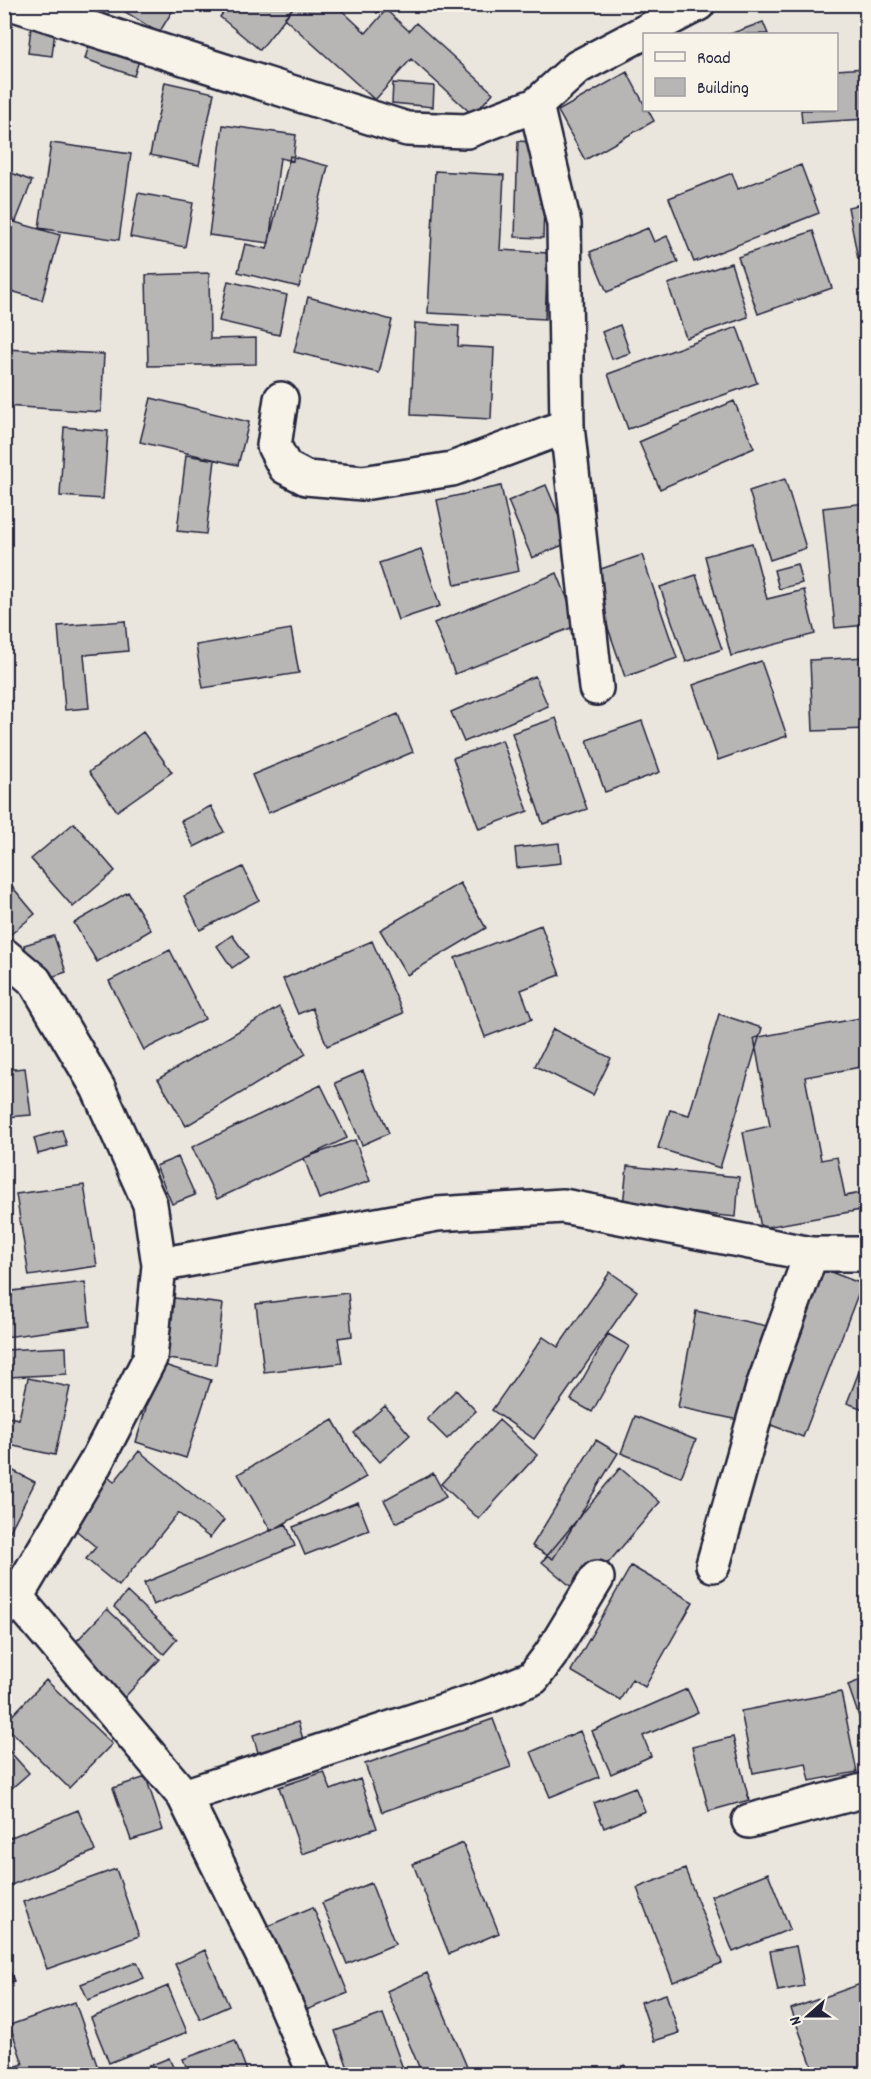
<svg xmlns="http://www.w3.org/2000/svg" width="871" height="2079" font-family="Dekko,sans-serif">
<rect width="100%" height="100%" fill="#eae6de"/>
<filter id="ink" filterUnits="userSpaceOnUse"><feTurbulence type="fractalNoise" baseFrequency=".0167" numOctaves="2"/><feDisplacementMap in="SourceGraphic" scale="12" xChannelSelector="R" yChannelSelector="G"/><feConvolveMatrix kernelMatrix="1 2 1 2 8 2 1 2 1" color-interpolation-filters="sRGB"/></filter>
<g filter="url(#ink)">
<path fill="#b8b6b5" stroke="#22223b" stroke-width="1.5" d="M121,4H164L173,10L159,33L119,8Z
M194,4H206L202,10Z
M230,4H296L260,50L220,17Z
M296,4H335L366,33L386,10L409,31L416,23L493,93L473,115L411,59L375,100L284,18Z
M369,4H385L377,13Z
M763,22L768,34H730Z
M31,27L55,30L52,56L28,53Z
M90,41L140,57L134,76L85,59Z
M866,68V119L802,123L801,110H836V70Z
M627,72L644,104V110H648L654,121L585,160L558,111Z
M165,82L214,93L199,165L150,155Z
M393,83L434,86L433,107L392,103Z
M223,125L296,135L293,161L280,158L269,243L209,235Z
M518,141L546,143L543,238L515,237Z
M51,143L131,154L119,240L39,228Z
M290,156L328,166L299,287L238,272L245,244L267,249Z
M801,165L819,213L694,262L669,198L732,173L738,189Z
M4,170L32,181L16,221L4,216Z
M435,171L504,175L500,250L548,253L545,319L428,313Z
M138,193L193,203L185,247L130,237Z
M866,203V257L858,259L848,207Z
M4,219L60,235L42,300L4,289Z
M648,228L654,242L667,236L678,262L607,292L590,252Z
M813,231L832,288L758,314L738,257Z
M731,263L748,317L686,338L668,284Z
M209,273L210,339L256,338V364L148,366L146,275Z
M228,281L287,295L279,335L219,321Z
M308,297L392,320L379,373L294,352Z
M415,323L459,326L458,346L494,348L491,419L411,415Z
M620,325L630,353L612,359L602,332Z
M737,327L757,383L628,429L608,374Z
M4,349L104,354L101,412L4,406Z
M151,398L249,422L238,465L140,442Z
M734,401L754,448L660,489L639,442Z
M866,405V438L858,407Z
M64,427L108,431L103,499L60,496Z
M186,455L215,460L206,534L177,531Z
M785,479L806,548L770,560L749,491Z
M546,485L570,542L532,558L508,501Z
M501,486L519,571L455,585L437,500Z
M866,503V625L835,628L823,508Z
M752,543L767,599L804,590L815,634L731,656L705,556Z
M421,549L440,606L398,620L379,563Z
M642,555L677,658L625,677L589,573Z
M797,564L802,583L779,589L774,570Z
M557,573L578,625L455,674L434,623Z
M696,575L722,649L686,662L660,587Z
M125,621L128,651L84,655L89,708L65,710L58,626Z
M291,629L299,673L203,688L196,645Z
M866,657V729L813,731L810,660Z
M761,661L787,736L718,760L693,685Z
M535,676L548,706L464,742L451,712Z
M398,714L413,752L268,813L252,775Z
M556,718L587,809L543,824L512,733Z
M642,721L660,772L605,792L587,740Z
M143,732L172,772L117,811L89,772Z
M502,740L528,811L479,829L453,758Z
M211,806L224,832L194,847L181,821Z
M74,823L115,871L73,907L31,859Z
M559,843L561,863L517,868L515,848Z
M243,867L259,900L200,930L184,896Z
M4,877L35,914L10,935L4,928Z
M460,883L486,928L407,975L380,930Z
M128,892L151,930L97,962L74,923Z
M541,925L560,975L521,990L532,1019L485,1037L455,958Z
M232,935L248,957L232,968L217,946Z
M54,936L66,972L37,982L24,945Z
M372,941L403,1013L327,1046L312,1008L298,1014L283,979Z
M170,950L205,1019L144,1050L109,981Z
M279,1007L306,1054L186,1126L158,1079Z
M719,1014L762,1028L720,1168L658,1148L670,1110L689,1115Z
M866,1017V1066L805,1077L821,1160L837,1157L845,1196L866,1192V1209L761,1228L743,1132L770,1126L754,1038Z
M553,1029L611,1058L593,1095L535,1066Z
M25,1068L31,1115L7,1117L4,1070Z
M363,1071L389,1133L362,1145L335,1083Z
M321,1085L347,1138L217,1199L192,1147Z
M4,1098L11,1129L4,1130Z
M62,1130L67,1146L38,1154L34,1138Z
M355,1140L370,1181L319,1199L304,1158Z
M178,1157L195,1195L172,1204L156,1166Z
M627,1166L739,1177L736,1217L623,1206Z
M84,1185L97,1266L29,1276L16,1194Z
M823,1269L862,1284L803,1437L763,1422Z
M610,1272L637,1291L534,1439L492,1410L543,1337L558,1347Z
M85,1282L90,1326L5,1337L4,1292Z
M348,1293L352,1336L338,1338L342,1363L264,1372L256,1304Z
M150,1295L223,1304L216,1365L143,1356Z
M696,1311L772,1327L753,1423L678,1407Z
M608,1334L629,1346L592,1412L571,1400Z
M66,1347L67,1374L9,1377L10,1394H4V1350Z
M866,1353V1410L847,1403Z
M149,1360L211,1380L186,1458L136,1442L146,1408L135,1405Z
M28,1378L70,1387L55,1455L4,1444V1416L19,1419Z
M456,1390L476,1411L447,1439L427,1419Z
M385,1406L410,1435L380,1462L354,1433Z
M635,1416L696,1440L681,1477L621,1453Z
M333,1420L366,1477L271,1531L238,1474Z
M499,1420L537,1455L479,1519L441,1484Z
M596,1440L618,1453L553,1559L532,1546Z
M139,1451L224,1520L210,1538L178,1513L119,1586L86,1559L96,1547L60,1517L98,1469L114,1482Z
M4,1466L35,1482L7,1537L4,1536Z
M620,1468L660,1502L581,1595L542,1562Z
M433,1473L446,1497L396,1523L384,1500Z
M358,1502L369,1530L305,1555L293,1527Z
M286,1524L295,1546L153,1605L144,1583Z
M631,1566L693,1602L645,1687L632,1679L620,1700L571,1671Z
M127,1592L177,1639L164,1654L114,1607Z
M107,1609L160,1659L123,1699L70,1648Z
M866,1678V1737L848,1685Z
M46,1680L112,1744L69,1788L4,1724Z
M687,1689L698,1712L643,1736L651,1756L611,1774L592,1731Z
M841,1692L857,1772L810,1781L806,1763L753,1773L741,1711Z
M493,1719L511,1767L382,1812L365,1764Z
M298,1722L304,1743L259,1756L253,1735Z
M580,1731L599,1777L550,1797L531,1752Z
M733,1737L749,1800L709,1811L692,1747Z
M4,1745L29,1773L4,1795Z
M324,1772L331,1790L360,1779L377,1828L302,1854L279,1787Z
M146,1777L163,1830L131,1840L113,1788Z
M635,1787L645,1811L604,1828L594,1803Z
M78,1810L95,1851L4,1888V1840Z
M463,1843L499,1933L449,1954L413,1864Z
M116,1869L139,1936L47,1969L23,1902Z
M685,1869L722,1963L673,1982L637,1888Z
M768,1873L790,1929L733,1952L711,1896Z
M371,1883L395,1944L347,1964L322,1903Z
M313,1907L348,1993L299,2013L263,1928Z
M796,1946L804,1986L778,1991L770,1951Z
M205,1950L229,2006L200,2019L175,1964Z
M4,1957L14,1981L4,1985Z
M137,1962L144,1978L88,2000L81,1984Z
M427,1973L470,2074H422L387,1991Z
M866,1982V2074H815L791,2009Z
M168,1986L187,2032L109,2063L91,2018Z
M666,1994L679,2033L654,2041L641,2002Z
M75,2002L98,2068L78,2074H4V2067L5,2070L23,2064L10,2025Z
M383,2014L405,2074H350L335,2031Z
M235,2040L248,2074H189L183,2059Z
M169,2058L176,2074H135L134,2072Z
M625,2065L627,2074H597Z"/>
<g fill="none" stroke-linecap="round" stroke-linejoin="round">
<g stroke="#22223b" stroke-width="38">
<path id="minor" d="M14,4L407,129L467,131L536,105L578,67L698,4
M536,105L564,224L567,426L596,688
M281,399L274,446L285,467L306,478L363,483L452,469L567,426
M4,955L35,981L98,1088L150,1204L159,1265L150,1358L95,1464L16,1597L4,1610
M159,1265L437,1214L563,1206L811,1254H866
M713,1565L764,1384L811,1254
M16,1597L184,1796L273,1976L315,2074
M184,1796L486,1697L533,1678L551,1654L597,1578
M749,1821L866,1790"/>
</g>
<use href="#minor" stroke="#f7f3e8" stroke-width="33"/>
</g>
</g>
<rect width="871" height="2079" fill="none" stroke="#f7f3e8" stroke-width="24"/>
<rect x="12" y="12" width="847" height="2055" fill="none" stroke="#22223b" stroke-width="2" filter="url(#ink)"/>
<rect x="643" y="33" width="195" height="78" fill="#f7f3e8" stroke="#a29fa3" stroke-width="1.5"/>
<rect x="655" y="52" width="30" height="9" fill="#f7f3e8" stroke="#a29fa3" stroke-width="1.5"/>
<text x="697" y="63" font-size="18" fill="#22223b">Road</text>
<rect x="655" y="78" width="30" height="18" fill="#b8b6b5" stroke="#a29fa3" stroke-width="1.5"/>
<text x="697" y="93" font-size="18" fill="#22223b">Building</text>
<g transform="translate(808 2016) rotate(249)" stroke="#f7f3e8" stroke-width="4.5" paint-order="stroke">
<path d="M0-4.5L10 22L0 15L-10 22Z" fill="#22223b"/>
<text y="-9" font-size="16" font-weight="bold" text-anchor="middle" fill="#22223b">N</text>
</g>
</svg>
